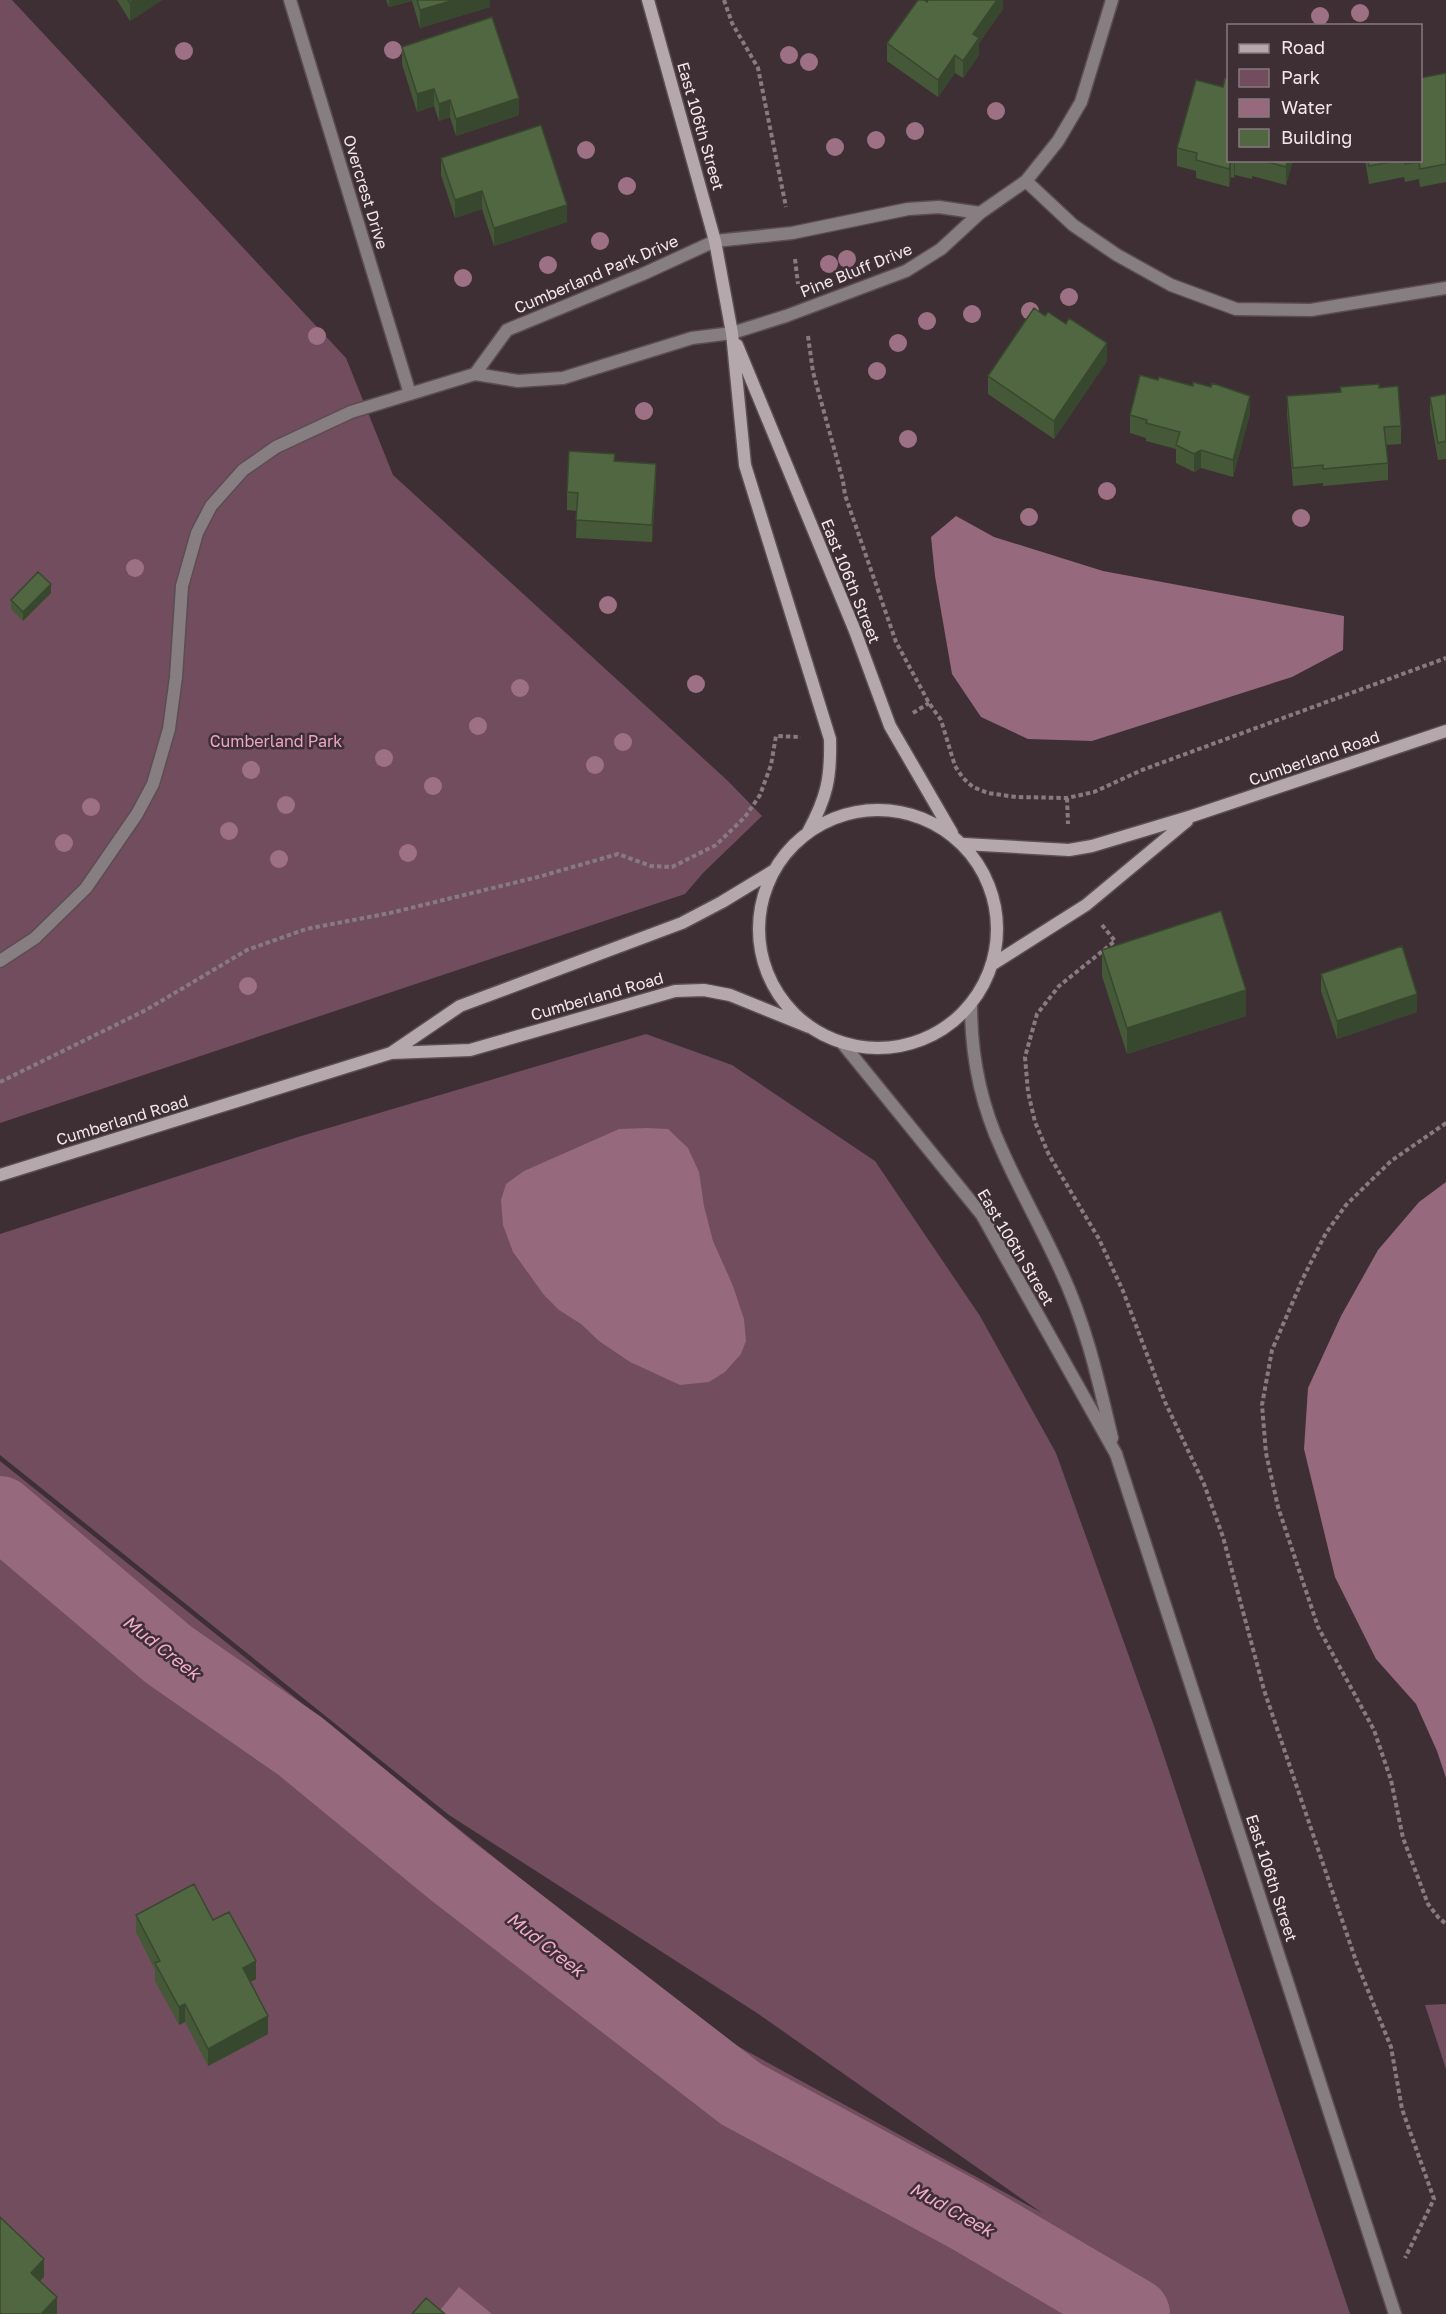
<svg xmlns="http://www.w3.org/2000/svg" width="1446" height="2314" font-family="'Golos Text',sans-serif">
<rect width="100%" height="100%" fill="#3e2f35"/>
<path fill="#714d5d" d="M0,0H12L346,358L393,475L728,781L762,816L703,873L685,894L0,1123Z
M646,1034L732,1065L875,1161L980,1316L1056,1453L1154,1726L1350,2314H0V1461L712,2032L1042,2213L757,2013L449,1815L0,1455V1234L298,1137Z
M1446,2004V2069L1425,2005Z"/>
<path fill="#96697c" d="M956,516L994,537L1103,571L1344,616L1343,650L1292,677L1092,741L1028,739L981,717L952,674L935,576L931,537Z
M647,1128L668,1129L688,1148L699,1172L704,1206L713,1241L733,1286L744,1319L746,1341L741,1354L725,1372L709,1382L680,1385L630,1362L599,1341L581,1324L559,1310L544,1295L513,1252L503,1225L501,1200L506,1184L524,1171L619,1129Z
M1446,1182V1778L1437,1751L1416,1704L1376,1659L1335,1577L1304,1449L1308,1388L1341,1316L1378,1250L1419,1202Z
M459,2287L492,2314H437Z"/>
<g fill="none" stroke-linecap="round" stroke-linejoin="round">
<path stroke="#96697c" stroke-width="72" d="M0,1512L169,1655L300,1746L452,1871L741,2094L967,2216L1134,2314"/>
<g stroke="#5b4d52" stroke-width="15">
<path id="minor" d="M290,0L410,394
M1026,181L1073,225L1117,255L1171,285L1236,309L1311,310L1446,288
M475,374L507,330L643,274L715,241L792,233L908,209L939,207L980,213
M0,961L35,938L86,888L137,814L153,784L169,729L176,677L182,586L197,533L211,506L243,470L276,447L351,412L475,374L518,381L563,378L692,338L732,333L786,316L906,271L941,249L980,213L1026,181L1058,141L1081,102L1112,0
M1116,1454L1395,2314"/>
</g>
<g stroke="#5b4d52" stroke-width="15">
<path id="tertiary" d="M971,1005C971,1054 981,1105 1002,1150C1020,1191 1042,1229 1060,1269C1086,1324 1098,1379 1112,1438
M843,1044L982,1215L1116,1454"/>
</g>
<g stroke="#5b4d52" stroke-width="15">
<path id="secondary" d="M648,0L715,241L732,333L745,465L830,739C831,778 827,797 808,832
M737,345L855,631L890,726L952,833
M759 929a119 119 0 1 1 238 0a119 119 0 1 1-238 0Z
M964,844L1069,850L1092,846L1192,816L1446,731
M993,964L1086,905L1187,821
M391,1053L460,1006L682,923L722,902L773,871
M0,1175L391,1053L470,1050L675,991L704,990L730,995L809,1027"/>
</g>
<path stroke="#887b80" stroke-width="4" stroke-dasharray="4.5 3" stroke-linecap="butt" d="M724,0L732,23L758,68L786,207
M795,259L798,284
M808,336L813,372L843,481L845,495L896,642L929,703L941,720L955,766L963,778L973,787L988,793L1016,797L1067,798L1094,792L1142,770L1446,658
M913,713L929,703
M1067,798L1068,824
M1102,925L1115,941L1059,986L1037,1014L1025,1057L1028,1092L1035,1122L1049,1155L1099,1239L1123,1291L1165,1402L1204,1484L1223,1537L1264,1690L1356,1961L1391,2047L1402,2109L1434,2199L1405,2258
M0,1082L146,1010L247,950L306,929L390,913L538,877L618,854L651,866L672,867L716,845L745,817L760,795L771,765L776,736L801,737
M1446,1123L1391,1161L1346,1205L1326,1233L1304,1276L1272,1350L1262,1405L1266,1453L1278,1507L1318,1627L1374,1730L1391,1780L1403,1838L1428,1904L1438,1917L1446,1924"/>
<use href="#minor" stroke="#877e82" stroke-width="12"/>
<use href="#tertiary" stroke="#877e82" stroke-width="12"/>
<use href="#secondary" stroke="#b5a8ad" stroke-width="12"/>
</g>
<g fill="#9e7084">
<circle cx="1360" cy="13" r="9"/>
<circle cx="1320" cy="16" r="9"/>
<circle cx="393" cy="50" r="9"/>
<circle cx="184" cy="51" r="9"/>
<circle cx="789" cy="55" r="9"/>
<circle cx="809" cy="62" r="9"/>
<circle cx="996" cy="111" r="9"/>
<circle cx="915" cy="131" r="9"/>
<circle cx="876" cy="140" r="9"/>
<circle cx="835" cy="147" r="9"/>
<circle cx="586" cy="150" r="9"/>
<circle cx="627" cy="186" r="9"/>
<circle cx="600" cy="241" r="9"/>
<circle cx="847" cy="259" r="9"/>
<circle cx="829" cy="264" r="9"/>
<circle cx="548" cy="265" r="9"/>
<circle cx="463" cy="278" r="9"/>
<circle cx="1069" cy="297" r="9"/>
<circle cx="1030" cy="311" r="9"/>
<circle cx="972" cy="314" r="9"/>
<circle cx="927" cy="321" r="9"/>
<circle cx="317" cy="336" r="9"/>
<circle cx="898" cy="343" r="9"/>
<circle cx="877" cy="371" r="9"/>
<circle cx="644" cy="411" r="9"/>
<circle cx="908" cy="439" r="9"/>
<circle cx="1107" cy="491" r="9"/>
<circle cx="1029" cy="517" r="9"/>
<circle cx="1301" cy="518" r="9"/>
<circle cx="135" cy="568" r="9"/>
<circle cx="608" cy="605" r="9"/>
<circle cx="696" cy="684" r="9"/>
<circle cx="520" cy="688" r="9"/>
<circle cx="478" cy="726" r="9"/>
<circle cx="623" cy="742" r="9"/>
<circle cx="384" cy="758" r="9"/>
<circle cx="595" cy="765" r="9"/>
<circle cx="251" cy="770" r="9"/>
<circle cx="433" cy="786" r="9"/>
<circle cx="286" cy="805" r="9"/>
<circle cx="91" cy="807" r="9"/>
<circle cx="229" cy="831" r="9"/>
<circle cx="64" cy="843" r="9"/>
<circle cx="408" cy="853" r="9"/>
<circle cx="279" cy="859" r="9"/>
<circle cx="248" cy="986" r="9"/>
</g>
<path fill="#455938" d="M117,0H162L130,21Z
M386,0H490V7L420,28L412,1L389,7Z
M1003,0V9L979,43V55L963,78L955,73L938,97L887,61V43L927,2Z
M402,47L519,115L456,136L450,117L439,121L434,106L417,112L402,64Z
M1446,73V182L1420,187L1419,179L1405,182L1404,177L1369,184L1365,160H1420Z
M1177,148L1228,160H1293L1286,185L1252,176V179L1235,175L1234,178L1231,177L1229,187L1196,178V171L1177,166Z
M441,158L567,222L494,246L482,209L455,218L441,175Z
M1107,361L1054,439L988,394V376Z
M1158,380L1250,414L1233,477L1201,468L1194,472L1176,463V449L1146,441V438L1130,433V415Z
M1340,387L1379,388L1401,426V444L1386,445L1388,463V480L1323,486V483L1293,486L1287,414V396L1340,392Z
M1446,394V459L1438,460L1430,415V397Z
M615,461L656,482L652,542L576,538L577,511L567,510V492Z
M51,593L23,621L11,609V600Z
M1102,950L1246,1016L1127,1054L1102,976Z
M1321,974L1417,1012L1337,1039L1321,991Z
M136,1915L213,1920L256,1979L250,1982L268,2034L208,2066L185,2022L179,2025L155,1981V1970L136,1932Z"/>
<path fill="#38482e" d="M135,0H162L130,21V3Z
M389,0H412V1L389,7Z
M454,0H490V7L420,28V10Z
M997,0H1003V9L979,43V55L963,78V61L973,34Z
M955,55V73L938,97V80Z
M434,89V106L417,112V94Z
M519,98V115L456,136V119Z
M450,100V117L439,121V104Z
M1231,160V177L1229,187V169Z
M1234,160H1235V175L1234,178Z
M1288,160H1293L1286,185V167Z
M482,191V209L455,218V200Z
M567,205V222L494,246V228Z
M1107,343V361L1054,439V421Z
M1250,396V414L1233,477V460Z
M1201,450V468L1194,472V454Z
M656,464V482L652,542V525Z
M51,584V593L23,621V612Z
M1246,990V1016L1127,1054V1028Z
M1417,994V1012L1337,1039V1021Z
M256,1961V1979L243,1986V1968Z
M185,2004V2022L179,2025V2007Z
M268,2016V2034L208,2066V2049Z
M44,2259V2277L31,2290V2273Z
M57,2297V2314H41Z"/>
<path fill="#506741" stroke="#38482e" stroke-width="1.5" d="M128,0H135L130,3Z
M417,0H454L420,10Z
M918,0H924L927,2L928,0H997L973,34L979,38L963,61L955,55L938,80L887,43Z
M492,17L519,98L456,119L450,100L439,104L434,89L417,94L402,47Z
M1446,73V164L1420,169L1419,162L1405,164L1404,160H1420V78Z
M1225,78L1228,79V160H1231L1229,169L1196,160L1197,153L1177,148L1196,80L1223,87Z
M541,125L567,205L494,228L482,191L455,200L441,158Z
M1260,160H1288L1286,167Z
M1368,160H1400L1369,166Z
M1034,308L1045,316L1048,312L1066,324L1069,318L1107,343L1054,421L988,376Z
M1140,375L1158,380L1159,377L1193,386V382L1211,387L1212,383L1250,396L1233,460L1201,450L1194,454L1176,445L1180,432L1146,423L1147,420L1130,415Z
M1379,384V388L1398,386L1401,426L1384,427L1388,463L1323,469V465L1293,468L1287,396L1341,392L1340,387Z
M1446,394V441L1438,443L1430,397Z
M569,451L615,454L614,461L656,464L652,525L576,520L578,493L567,492Z
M38,572L51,584L23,612L11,600Z
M1221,911L1246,990L1127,1028L1102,950Z
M1402,946L1417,994L1337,1021L1321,974Z
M194,1884L213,1920L229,1912L256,1961L243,1968L268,2016L208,2049L185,2004L179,2007L155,1963L160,1961L136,1915Z
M0,2217L44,2259L31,2273L57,2297L41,2314H0Z
M426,2298L445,2314H412Z"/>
<g text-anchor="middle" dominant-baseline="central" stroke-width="5" stroke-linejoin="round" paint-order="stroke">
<g font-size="16" fill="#f2e8ec" stroke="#3e2f35">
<text transform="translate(701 126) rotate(74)">East 106th Street</text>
<text transform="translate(366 192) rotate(73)">Overcrest Drive</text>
<text transform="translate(856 270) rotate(-22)">Pine Bluff Drive</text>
<text transform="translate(596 274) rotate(-23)">Cumberland Park Drive</text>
<text transform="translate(851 581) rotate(68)">East 106th Street</text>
<text transform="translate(1314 758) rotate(-19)">Cumberland Road</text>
<text transform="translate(597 996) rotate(-16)">Cumberland Road</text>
<text transform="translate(122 1120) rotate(-17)">Cumberland Road</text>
<text transform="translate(1016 1247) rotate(59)">East 106th Street</text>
<text transform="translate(1272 1878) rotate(72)">East 106th Street</text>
</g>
<g font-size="16" fill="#eda5c5" stroke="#3e2f35">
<text x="276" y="741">Cumberland Park</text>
</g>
<g font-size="18" font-style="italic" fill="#f4accb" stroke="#3e2f35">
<text transform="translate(162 1647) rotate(38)">Mud Creek</text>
<text transform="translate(546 1944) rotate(38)">Mud Creek</text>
<text transform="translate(952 2209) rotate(29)">Mud Creek</text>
</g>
</g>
<rect x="1227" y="24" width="195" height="138" fill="#3e2f35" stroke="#86797e" stroke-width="1.5"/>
<rect x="1239" y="44" width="30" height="9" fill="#b5a8ad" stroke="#86797e" stroke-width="1.5"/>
<text x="1281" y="54" font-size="18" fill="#f2e8ec">Road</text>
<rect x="1239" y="69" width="30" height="18" fill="#714d5d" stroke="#86797e" stroke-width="1.5"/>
<text x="1281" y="84" font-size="18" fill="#f2e8ec">Park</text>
<rect x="1239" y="99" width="30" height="18" fill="#96697c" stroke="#86797e" stroke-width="1.5"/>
<text x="1281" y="114" font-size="18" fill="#f2e8ec">Water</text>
<rect x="1239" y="129" width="30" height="18" fill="#506741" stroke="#86797e" stroke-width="1.5"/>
<text x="1281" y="144" font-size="18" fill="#f2e8ec">Building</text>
</svg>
